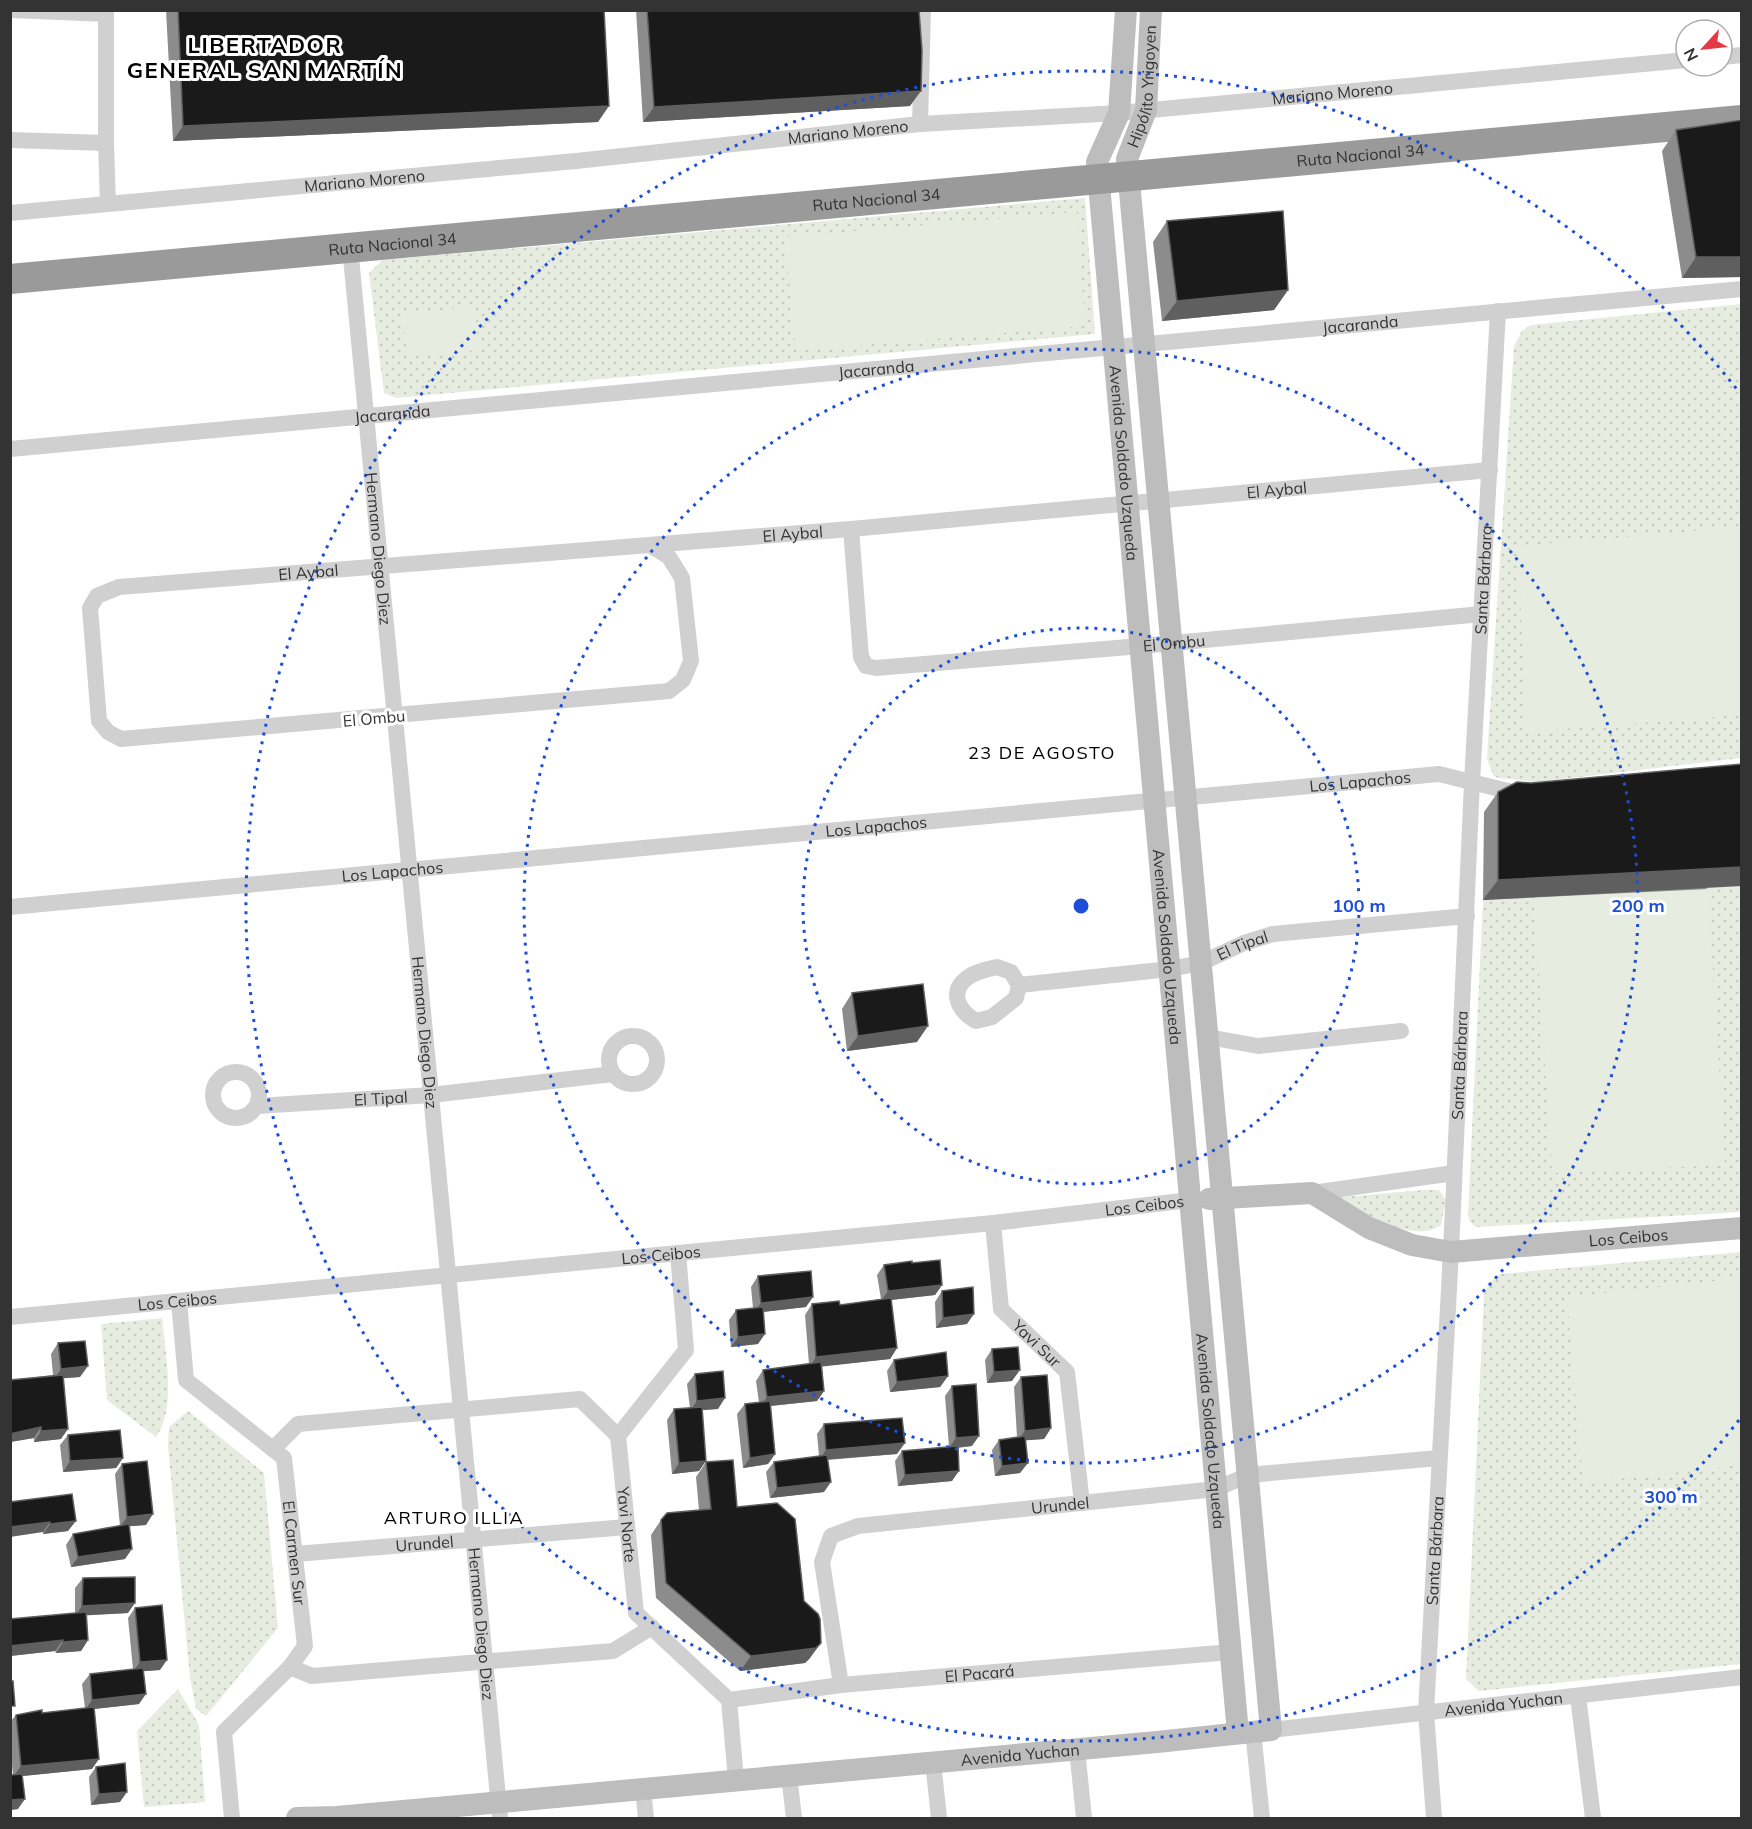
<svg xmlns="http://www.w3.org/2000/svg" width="1752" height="1829" font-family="Mulish,sans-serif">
<defs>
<pattern id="green-dots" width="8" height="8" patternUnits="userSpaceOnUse" patternTransform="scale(1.5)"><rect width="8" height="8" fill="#e6ecdf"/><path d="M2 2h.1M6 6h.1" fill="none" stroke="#c6cbc0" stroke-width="1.8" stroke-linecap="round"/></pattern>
</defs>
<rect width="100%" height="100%" fill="#fff"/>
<path fill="url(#green-dots)" d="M1085,198L1095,334L396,398L384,393L369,273L383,260Z
M1741,304V758L1537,782L1498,778L1493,775L1487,758L1514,346L1522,331L1531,325Z
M1741,886V1212L1476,1227L1470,1222L1468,1214L1483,900Z
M1424,1190H1439L1446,1200L1441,1225C1414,1245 1358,1211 1331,1198Z
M1741,1252V1664L1479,1691L1466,1679L1484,1294L1490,1282L1500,1274Z
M162,1318C165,1353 177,1407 156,1437L107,1400L101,1324Z
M188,1411L264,1473L278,1628L206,1716L196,1709L190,1677L168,1446L169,1427Z
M178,1689L199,1725L205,1802L144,1807L137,1731Z"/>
<path fill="#e6ecdf" d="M1077,212L1085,326L796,351L785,237Z
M475,306L479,350L408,357L402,315Z
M1741,527V715L1526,732L1518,546Z
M1708,889L1725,1165L1552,1173L1534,897Z
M1741,1278V1465L1583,1483L1567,1297Z"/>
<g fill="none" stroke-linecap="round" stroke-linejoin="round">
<g stroke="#d0d0d0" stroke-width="16">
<path d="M12,10L106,14"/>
<path d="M106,10V143L108,204"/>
<path d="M1722,57L1742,55"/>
<path d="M920,124L923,10"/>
<path d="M10,140L106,143"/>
<path id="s1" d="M10,213L576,161L920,124L1119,113L1686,60"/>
<path id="s2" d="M350,247L500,1818"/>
<path id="s3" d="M10,449L1742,289"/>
<path id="s4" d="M851,529L861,657L866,666L876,668L1141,646L1482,614"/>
<path id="s5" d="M650,545L669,557L682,578L691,661L683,680L669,691L121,739L108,732L99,721L90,608L97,596L119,587L851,529L1490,470"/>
<path id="s6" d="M10,907L1439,774L1516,793L1525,792"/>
<path id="s7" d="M1019,985L1016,998L992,1017L976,1021C957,1010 948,990 970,976C978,971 988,969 997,967L1011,972L1019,985L1170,969L1201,963L1244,943L1273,934L1467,916"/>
<circle cx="633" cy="1060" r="24"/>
<path d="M1208,1037L1258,1046L1401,1031"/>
<circle cx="236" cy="1095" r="23"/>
<path id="s8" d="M257,1106L431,1095L613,1074"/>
<path d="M1312,1193L1454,1173"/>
<path id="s9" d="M993,1223L1001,1309L1067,1372L1082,1503"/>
<path id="s10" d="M678,1253L686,1350L618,1436L636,1613L729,1700L736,1780"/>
<path id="s11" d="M179,1301L186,1380L284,1458L305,1646L290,1667L224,1732L232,1818"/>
<path id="s12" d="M10,1317L993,1223L1190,1200"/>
<path d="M273,1449L298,1424L580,1399L618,1436"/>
<path id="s13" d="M295,1554L627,1527"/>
<path d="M290,1667L312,1676L613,1651L652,1627"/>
<path id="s14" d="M841,1685L822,1562L831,1536L858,1526L1216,1489L1248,1475L1439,1458"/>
<path d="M1578,1696L1593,1818"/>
<path id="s15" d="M729,1700L841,1685L1231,1652"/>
<path id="s16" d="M1271,1730L1742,1677"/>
<path d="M1253,1731L1262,1818"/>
<path d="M1077,1749L1084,1818"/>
<path d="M933,1762L939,1818"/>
<path d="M789,1775L794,1818"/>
<path d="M643,1789L646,1818"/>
<path id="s17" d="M1434,1818L1426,1712L1451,1252L1472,782L1498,311"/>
</g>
<g stroke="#bdbdbd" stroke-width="22">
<path id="s18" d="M1126,10L1119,113L1097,162L1238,1733"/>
<path id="s19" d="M1209,1199L1312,1193L1369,1228L1412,1245L1451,1252L1742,1228"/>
<path id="s20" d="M297,1818L337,1817L1157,1742L1271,1730L1127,159L1146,110L1151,10"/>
</g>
<path stroke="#9a9a9a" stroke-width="30" id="s21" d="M10,279L1742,120"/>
</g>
<path fill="#8c8c8c" d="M166,10H604L598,122L173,141Z
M636,10H919L910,106L643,122Z
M1742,120V277L1682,278L1662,151L1676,130Z
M1167,221L1288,290L1274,310L1162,321L1153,242Z
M1498,792L1708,889L1483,900L1484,812Z
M852,993L917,1042L847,1051L842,1009Z
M912,1263L942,1285L935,1295L891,1300L897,1348L890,1359L822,1366L824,1391L817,1401L771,1406L775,1454L768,1464L743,1468L737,1414L745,1404L759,1402L756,1381L763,1370L809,1364L805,1315L812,1304L840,1305L881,1299L877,1275L884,1265Z
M758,1276L806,1307L763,1312L758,1344L731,1347L729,1320L736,1310L753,1308L751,1287Z
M942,1291L967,1324L936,1328L935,1302Z
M58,1343L80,1377L63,1378L61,1439L34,1442V1438L10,1442V1380L53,1375L51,1354Z
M992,1349L1012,1381L987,1383L985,1360Z
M894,1360L948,1376L940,1387L890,1392L887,1371Z
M695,1374L718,1409L702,1410L699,1471L672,1474L667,1420L674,1409L690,1408L687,1384Z
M1021,1377L1051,1428L1044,1439L1025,1440L1020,1473L995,1476L992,1450L999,1440L1017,1437L1014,1387Z
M952,1386L972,1446L958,1448L952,1481L898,1486L895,1461L902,1451L949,1447L945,1396Z
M824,1424L897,1454L828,1460L824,1492L770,1498L766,1472L774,1462L819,1456L817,1434Z
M68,1435L123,1458L116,1468L63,1472L60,1445Z
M706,1462L737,1507L810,1658L805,1663L740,1671L656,1598L651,1535L661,1520L699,1510L696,1477Z
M122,1464L146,1525L129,1526L125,1559L71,1567L66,1545L73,1534L120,1526L115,1474Z
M10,1502L68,1531L43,1534V1532Z
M83,1578L128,1613L87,1615L88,1640L81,1651L56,1653L55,1651L10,1656V1619L75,1613V1588Z
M135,1608L160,1670L143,1671L139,1704L94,1709L92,1769L22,1776L18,1809L10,1810V1775H13L10,1746V1722L16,1715L42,1713L85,1708L82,1684L90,1674L133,1669L128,1618Z
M96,1767L120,1802L91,1805L89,1777Z"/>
<path fill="#5f5f5f" d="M921,91L910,106L643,122L654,107Z
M609,106L598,122L173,141L183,126Z
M1696,257H1742V277L1682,278Z
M1288,290L1274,310L1162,321L1177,301Z
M1742,867V886L1483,900L1498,880Z
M928,1026L917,1042L847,1051L858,1036Z
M942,1285L935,1295L881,1301L888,1291Z
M813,1297L806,1307L753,1313L761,1303Z
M974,1314L967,1324L936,1328L943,1318Z
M765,1334L758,1344L731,1347L738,1337Z
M897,1348L890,1359L809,1368L816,1357Z
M88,1366L80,1377L54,1379L61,1369Z
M1020,1370L1012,1381L987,1383L994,1372Z
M948,1376L940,1387L890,1392L897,1382Z
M824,1391L817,1401L760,1407L767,1397Z
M725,1398L718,1409L690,1411L697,1401Z
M41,1427L34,1438L10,1442V1434Z
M1051,1428L1044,1439L1017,1441L1025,1431Z
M68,1429L61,1439L34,1442L41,1431Z
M979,1436L972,1446L949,1448L956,1438Z
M905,1443L897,1454L819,1460L826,1450Z
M775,1454L768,1464L743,1468L750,1458Z
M123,1458L116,1468L63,1472L70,1461Z
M706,1461L699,1471L672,1474L679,1463Z
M1028,1463L1020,1473L995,1476L1002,1466Z
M959,1471L952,1481L898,1486L905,1475Z
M831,1482L824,1492L770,1498L777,1488Z
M153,1514L146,1525L120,1527L127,1517Z
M76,1521L68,1531L43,1534L50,1524Z
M50,1522L43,1532L10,1537V1527Z
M132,1549L125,1559L71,1567L78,1557Z
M135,1603L128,1613L75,1616L82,1606Z
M63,1640L55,1651L10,1656V1646Z
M88,1640L81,1651L56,1653L63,1642Z
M821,1643L810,1658L805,1663L740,1671L751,1656Z
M167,1660L160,1670L133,1672L140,1662Z
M146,1694L139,1704L85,1710L92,1700Z
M99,1759L92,1769L13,1777L21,1766Z
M127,1792L120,1802L91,1805L99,1794Z
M25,1799L18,1809L10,1810V1800Z"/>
<path fill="#1a1a1a" stroke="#5f5f5f" stroke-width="1.5" d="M178,10H604L609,106L183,126Z
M647,10H919L922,51L921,91L654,107Z
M1742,120V257H1696L1676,130Z
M1283,211L1288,290L1177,301L1167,221Z
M1742,764V867L1498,880V792L1517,782L1531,783Z
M923,984L928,1026L858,1036L852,993Z
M940,1260L942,1285L888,1291L884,1265L912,1261V1263Z
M811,1271L813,1297L761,1303L758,1276Z
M973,1287L974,1314L943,1318L942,1291Z
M891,1298L897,1348L816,1357L812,1304L839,1301L840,1305Z
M763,1307L765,1334L738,1337L736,1310Z
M85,1341L88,1366L61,1369L58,1343Z
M1018,1347L1020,1370L994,1372L992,1349Z
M946,1352L948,1376L897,1382L894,1360Z
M821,1362L824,1391L767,1397L763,1370Z
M723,1371L725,1398L697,1401L695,1374Z
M63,1375L68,1429L41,1431V1427L10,1434V1380Z
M1047,1375L1051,1428L1025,1431L1021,1377Z
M976,1384L979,1436L956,1438L952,1386Z
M770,1401L775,1454L750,1458L745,1404Z
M702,1407L706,1461L679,1463L674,1409Z
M902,1418L905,1443L826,1450L824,1424Z
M120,1430L123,1458L70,1461L68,1435Z
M1025,1436L1028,1463L1002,1466L999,1440Z
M958,1446L959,1471L905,1475L902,1451Z
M827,1455L831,1482L777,1488L774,1462Z
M733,1460L737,1507L777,1503L795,1519L804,1601L818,1614L820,1619L821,1643L816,1648L751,1656L666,1583L661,1520L667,1513L711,1509L706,1462Z
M147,1461L153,1514L127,1517L122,1464Z
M72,1494L76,1521L50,1524V1522L10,1527V1502Z
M129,1524L132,1549L78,1557L73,1534Z
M135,1577V1603L82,1606L83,1578Z
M162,1605L167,1660L140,1662L135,1608Z
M86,1612L88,1640L63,1642V1640L10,1646V1619Z
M143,1668L146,1694L92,1700L90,1674Z
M10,1681H13L15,1706H10Z
M94,1707L99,1759L21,1766L16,1715L42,1710V1713Z
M125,1763L127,1792L99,1794L96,1767Z
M22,1774L25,1799L10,1800V1775Z"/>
<g fill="none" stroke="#1d4ed8" stroke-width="3" stroke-dasharray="3 6">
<circle cx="1081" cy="906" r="278"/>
<circle cx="1081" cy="906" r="557"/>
<path d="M1739 1420A835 835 0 1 1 1739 392"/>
</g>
<g text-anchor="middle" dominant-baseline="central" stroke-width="6" stroke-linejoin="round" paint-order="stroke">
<g font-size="16" fill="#333" stroke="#fff">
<text stroke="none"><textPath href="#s20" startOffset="2631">Hipólito Yrigoyen</textPath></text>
<text stroke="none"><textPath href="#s1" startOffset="1328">Mariano Moreno</textPath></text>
<text stroke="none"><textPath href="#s1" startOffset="842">Mariano Moreno</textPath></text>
<text stroke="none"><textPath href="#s21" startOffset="1356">Ruta Nacional 34</textPath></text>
<text stroke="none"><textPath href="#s1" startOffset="356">Mariano Moreno</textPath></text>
<text stroke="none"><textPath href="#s21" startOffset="870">Ruta Nacional 34</textPath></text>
<text stroke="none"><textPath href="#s21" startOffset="384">Ruta Nacional 34</textPath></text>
<text stroke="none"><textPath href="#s3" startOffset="1356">Jacaranda</textPath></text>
<text stroke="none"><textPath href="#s3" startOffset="870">Jacaranda</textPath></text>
<text stroke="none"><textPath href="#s3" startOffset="384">Jacaranda</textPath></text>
<text stroke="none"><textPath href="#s18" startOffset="459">Avenida Soldado Uzqueda</textPath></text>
<text stroke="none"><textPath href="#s5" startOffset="2061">El Aybal</textPath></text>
<text stroke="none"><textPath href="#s5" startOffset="1575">El Aybal</textPath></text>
<text stroke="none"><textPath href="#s2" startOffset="303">Hermano Diego Diez</textPath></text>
<text stroke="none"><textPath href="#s5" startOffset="1089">El Aybal</textPath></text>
<text stroke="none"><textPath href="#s17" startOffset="1240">Santa Bárbara</textPath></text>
<text stroke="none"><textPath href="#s4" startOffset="448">El Ombu</textPath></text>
<text transform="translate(374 718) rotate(-5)">El Ombu</text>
<text stroke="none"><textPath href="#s6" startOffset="1356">Los Lapachos</textPath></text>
<text stroke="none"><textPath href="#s6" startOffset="870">Los Lapachos</textPath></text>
<text stroke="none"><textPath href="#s6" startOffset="384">Los Lapachos</textPath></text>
<text stroke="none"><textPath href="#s7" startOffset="405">El Tipal</textPath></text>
<text stroke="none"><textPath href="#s18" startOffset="945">Avenida Soldado Uzqueda</textPath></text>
<text stroke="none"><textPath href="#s2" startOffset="789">Hermano Diego Diez</textPath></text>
<text stroke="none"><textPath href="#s17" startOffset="754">Santa Bárbara</textPath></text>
<text stroke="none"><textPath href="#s8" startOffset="124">El Tipal</textPath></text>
<text stroke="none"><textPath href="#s12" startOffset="1140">Los Ceibos</textPath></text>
<text stroke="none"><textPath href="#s19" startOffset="434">Los Ceibos</textPath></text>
<text stroke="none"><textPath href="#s12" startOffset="654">Los Ceibos</textPath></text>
<text stroke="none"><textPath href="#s12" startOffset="168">Los Ceibos</textPath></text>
<text stroke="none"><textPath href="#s9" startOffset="136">Yavi Sur</textPath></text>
<text stroke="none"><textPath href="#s18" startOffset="1431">Avenida Soldado Uzqueda</textPath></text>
<text stroke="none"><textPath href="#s14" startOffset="384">Urundel</textPath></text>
<text stroke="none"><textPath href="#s10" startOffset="296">Yavi Norte</textPath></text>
<text stroke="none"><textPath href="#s13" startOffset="130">Urundel</textPath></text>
<text stroke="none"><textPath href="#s17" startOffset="268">Santa Bárbara</textPath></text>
<text stroke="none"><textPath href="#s11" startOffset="300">El Carmen Sur</textPath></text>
<text stroke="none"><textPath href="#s2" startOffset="1383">Hermano Diego Diez</textPath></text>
<text stroke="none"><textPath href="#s15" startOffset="252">El Pacará</textPath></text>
<text stroke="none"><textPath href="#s16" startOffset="234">Avenida Yuchan</textPath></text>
<text stroke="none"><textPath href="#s20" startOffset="726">Avenida Yuchan</textPath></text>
</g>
<g font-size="18" letter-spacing="1.5" fill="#000" stroke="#fff">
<text x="1042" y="752">23 DE AGOSTO</text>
<text x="454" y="1517">ARTURO ILLIA</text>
</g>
<g font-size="22" font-weight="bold" letter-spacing="1.5" fill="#000" stroke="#fff">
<text x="265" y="45">LIBERTADOR<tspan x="265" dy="25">GENERAL SAN MARTÍN</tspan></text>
</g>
</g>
<circle cx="1081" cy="906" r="9" fill="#1d4ed8" stroke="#fff" stroke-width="3"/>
<g font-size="18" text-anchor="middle" font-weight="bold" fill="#1d4ed8" stroke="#fff" stroke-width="6" stroke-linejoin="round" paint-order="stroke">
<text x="1359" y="912">100 m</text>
<text x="1638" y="912">200 m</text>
<text x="1671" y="1503">300 m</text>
</g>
<rect width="1752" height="1829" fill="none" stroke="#333333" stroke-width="24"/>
<g transform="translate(1704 48) rotate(243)"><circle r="28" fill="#ffffff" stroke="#adadad" stroke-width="1.5"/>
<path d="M0-4.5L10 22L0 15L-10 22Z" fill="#e63946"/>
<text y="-9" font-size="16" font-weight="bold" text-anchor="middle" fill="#333333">N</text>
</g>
</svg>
